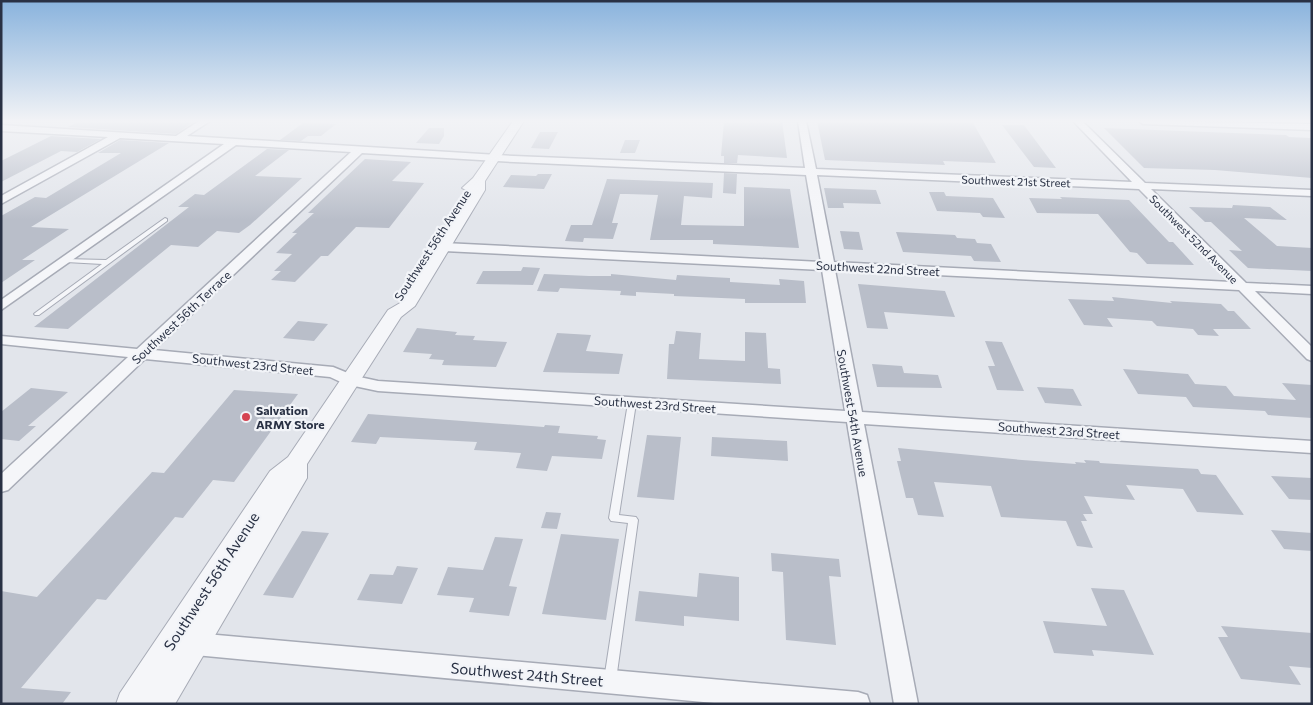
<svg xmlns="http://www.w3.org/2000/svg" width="1313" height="705" font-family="Commissioner,sans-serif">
<rect width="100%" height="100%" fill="#e2e5eb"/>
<path fill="#b9bec9" d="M80,121H195L176,134L68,127Z
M724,121H782L787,158L738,155L737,163H724V156H721Z
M817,121L973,123L996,163L943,161L945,165L825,160Z
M303,123L336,124L321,136H308L301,141L280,140Z
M1002,125H1024L1056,168L1034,167Z
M429,128H444V136L439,144L416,143Z
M1104,128L1286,135L1289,137L1312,138V178L1215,170L1144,168Z
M540,132H558L549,149L531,148Z
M51,136L101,139L77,152L61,151L1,182V161Z
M120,140L169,143L31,227L69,229L22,260H35L1,283V216L35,197L46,198L121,153H98Z
M625,140H640L635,153H620Z
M267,149L289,150L255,176L302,178L250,225L239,233L217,231L198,247L171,245L68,329L34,327L189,207H178L195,194L204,195Z
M365,159L411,162L392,181L424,183L389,228L356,227L328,256H321L295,282L271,280L281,271H274L292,254L276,253L297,233H292L314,213H308Z
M724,173L737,174L736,194L723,193Z
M538,174H552L544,189L503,187L511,175L536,176Z
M607,179L713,183L712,198L684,196L681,225L744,226V187L790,189L799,248L713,244V240H650L658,195L627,194H620L612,223H618L613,239L584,238L583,242L565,241L571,225H592Z
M824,188L876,190L881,204L843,203L844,208H828Z
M929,192H944L946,196L993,198L1005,218L983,217L980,213L937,211Z
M1060,197L1129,200L1169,242H1173L1194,265L1147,264L1137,253L1130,252L1098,214L1037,213L1029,198L1062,199Z
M1233,205L1270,207L1287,220L1244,218L1277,246L1312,248V271L1248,268L1229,250L1242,251L1211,222H1205L1189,207L1232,208Z
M840,231L859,232L863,250L844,249Z
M896,232L955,235L957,238L975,239L977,243L991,244L1001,262L974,261L971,256L903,252Z
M523,267L540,268L533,285L476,284L483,271H521Z
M544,274L589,276H611V274L676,280L677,275L711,277L730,278V282L780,285L779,279L804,281L806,303H745V299L674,296V294L636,292V296L620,295L621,291L560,288L558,292L537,291Z
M858,284L945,291L955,317L884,312L888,329L867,328Z
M1112,297L1172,303L1170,301L1221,304L1228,311H1234L1251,329H1213L1219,336L1198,335L1193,329L1157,326L1152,321L1107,318L1113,327L1084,325L1068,299L1114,301Z
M298,321L328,324L314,341L283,338Z
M417,328L457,332L455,335L475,336L473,340L507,342L496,367L442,365L444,360L429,359L432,354L403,352Z
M676,331L701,333L699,359L745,361V332L766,333L768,368L780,369L781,384L667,379L669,344H674Z
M557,333L591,335L586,351L623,354L619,374L543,372Z
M985,341L1002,342L1024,391L997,390L988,366H995Z
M872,364L902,366L904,373L938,375L942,388L877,387Z
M1123,369L1188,374L1195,384L1226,386L1234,396L1296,400L1282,383L1312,385V418L1268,415L1265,411L1193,407L1186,397L1138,394Z
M1037,387L1073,389L1082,406L1045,403Z
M31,388L68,392L28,426H36L19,441L1,439V412Z
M234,390L298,394L234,482L213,480L183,518L175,517L106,600L97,599L21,688L71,692L62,704H1V591L37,597L152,472L164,473Z
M368,414L544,427L545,425L560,426L558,433L598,436L597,439L606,440L602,459L552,456L547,471L516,468L521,453L474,450L477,442L380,437L376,444L351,442Z
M647,435L681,437L674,500L637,497Z
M712,437L787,441L788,461L711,456Z
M898,448L1022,460L1076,464L1075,462L1086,463L1084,460L1099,461L1100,463L1198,469L1201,474L1216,475L1244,515L1197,512L1183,489L1126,485L1135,500L1084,496L1093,514H1083L1087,521H1081L1093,548L1077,546L1066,521L1001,517L991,486L934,482L944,517L918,515L913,498H906L897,461H901Z
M1271,476L1312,478V500L1289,499Z
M546,512L561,513L557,529L541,528Z
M1271,530L1312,533V551L1284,549Z
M302,531L329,533L293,598L263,595Z
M561,534L619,539L606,620L542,614Z
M495,537L523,539L509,586L517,587L509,616L469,612L474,598L437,595L448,567L483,570Z
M771,553L839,559L841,577L829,576L836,645L786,640L783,572L772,571Z
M397,566L418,568L402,604L357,600L370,574L393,575Z
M699,573L739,577V621L684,616V626L635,621L639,591L697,597Z
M1091,588L1124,590L1154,655L1092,650L1094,656L1054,653L1043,621L1107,626Z
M1221,626L1312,633V668L1289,666L1301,685L1241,679L1218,637H1228Z"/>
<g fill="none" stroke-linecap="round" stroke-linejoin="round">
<g stroke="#a7abb6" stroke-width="2">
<path id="service" d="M165,218L167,219V221L39,315H35L34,314L35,313L102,264L66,262L63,260L64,259L106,260Z
M632,400L635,401L636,403L619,515L636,517L638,520L616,680L614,684L610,686L606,684L604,680L628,523L611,521L609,518L628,403L629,401Z"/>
</g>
<g stroke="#a7abb6" stroke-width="3">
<path id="minor" d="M199,121H210L187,136L514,156L805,168L798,121H806L816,169L1132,182L1073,121H1082L1145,183L1312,190V196L1151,189L1246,283L1312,286V294L1255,291L1312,347V361L1307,359L1239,290L835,270L862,412L1312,441V453L864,424L918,704H894L847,422L378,391L345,384L330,377L145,359L8,490L1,492V474L128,357L1,344V336L137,349L351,152L236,145L1,310V300L224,144L120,138L1,204V196L108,137L1,131V125L176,136ZM362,153L514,162L806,175L821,262L444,243L438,247L444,251L822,270L845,411L378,381L355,376L333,367L154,350ZM817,175L1139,189L1231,282L834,262Z
M1139,121L1312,124V130L1143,124Z
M195,633L858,692L867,695L870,704H725L195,655L187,651L184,644L187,637Z"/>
</g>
<g stroke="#a7abb6" stroke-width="2">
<path id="tertiary" d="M513,121H524L485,181V190L415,306L401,317L307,464V478L175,704H116L120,693L270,471L288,457L388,310L400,303L470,192L462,188L473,178Z"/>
</g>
<use href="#service" fill="#f5f6f9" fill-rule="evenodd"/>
<use href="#minor" fill="#f5f6f9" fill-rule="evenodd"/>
<use href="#tertiary" fill="#f5f6f9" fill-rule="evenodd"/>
</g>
<linearGradient id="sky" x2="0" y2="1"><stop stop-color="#89b3dd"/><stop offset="0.55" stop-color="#f2f3f6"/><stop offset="1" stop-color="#f2f3f6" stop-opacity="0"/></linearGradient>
<rect width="1313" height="220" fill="url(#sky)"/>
<circle fill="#d54351" stroke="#f2f4f8" stroke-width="2" cx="246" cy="417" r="5"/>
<g text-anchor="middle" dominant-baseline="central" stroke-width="4.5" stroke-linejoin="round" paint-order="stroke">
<g font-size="11" fill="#293144" stroke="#f2f4f8">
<text transform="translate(1016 181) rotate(2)">Southwest 21st Street</text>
<text transform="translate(1194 239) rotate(45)">Southwest 52nd Avenue</text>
</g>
<g font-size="12" fill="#293144" stroke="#f2f4f8">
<text transform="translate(432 245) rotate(-57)">Southwest 56th Avenue</text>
<text transform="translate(878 268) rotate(3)">Southwest 22nd Street</text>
<text transform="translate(181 317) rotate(-43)">Southwest 56th Terrace</text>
<text transform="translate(253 364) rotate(6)">Southwest 23rd Street</text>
<text transform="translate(655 404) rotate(4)">Southwest 23rd Street</text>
<text transform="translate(853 413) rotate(80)">Southwest 54th Avenue</text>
<text transform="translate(1059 430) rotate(4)">Southwest 23rd Street</text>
</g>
<g font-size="12" font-weight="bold" fill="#293144" stroke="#f2f4f8" text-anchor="start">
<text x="256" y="410">Salvation<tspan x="256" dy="14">ARMY Store</tspan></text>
</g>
<g font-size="15" fill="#293144" stroke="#f2f4f8">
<text transform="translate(211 581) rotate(-57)">Southwest 56th Avenue</text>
<text transform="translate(527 674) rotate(5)">Southwest 24th Street</text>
</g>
</g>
<rect width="1313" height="705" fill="none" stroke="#293144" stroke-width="5"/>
</svg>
